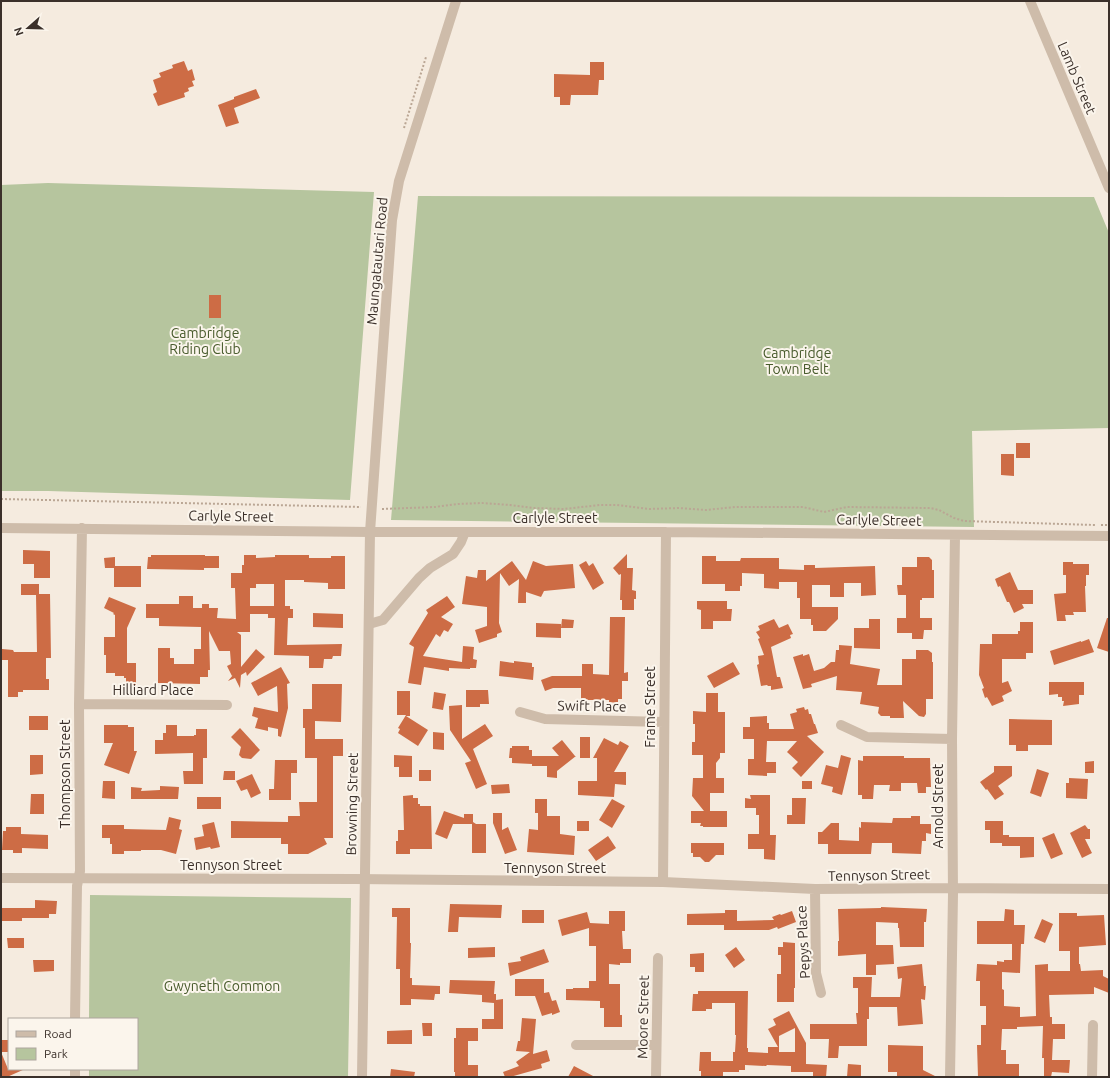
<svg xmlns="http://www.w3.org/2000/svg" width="1110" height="1078" font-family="Ubuntu,sans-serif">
<rect width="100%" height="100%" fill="#f5ebdf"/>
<path fill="#b6c59e" d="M48,183L374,192L350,500L48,491H1V185Z
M418,196L1094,197L1109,233V428L972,431L974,527L391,520Z
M90,895L351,898L348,1077H89V1069H137V1019H89Z"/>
<path fill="#cd6c45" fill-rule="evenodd" d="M184,61L188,71L192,69L195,80L192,81L194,86L188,88L189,91L184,93L185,97L158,106L153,94L157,92L153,80L161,77L159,73L173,68L172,65Z
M590,62H604V80H599L598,95H571L570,105H560V97H554V74L590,75Z
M256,89L260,98L234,108L239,123L226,127L218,105L234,99V97Z
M209,295H221V318H209Z
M1016,443H1030V458H1016Z
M1001,454H1014V476L1001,475Z
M23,550L50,551V578H34V564H23Z
M627,554V568H633L632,590L636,591V599H634V610H622V600H620L621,574L619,575L613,568Z
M151,555H205V556H219V568H204V570L147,569L148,557H151Z
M244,555H256V558L275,557V555H309V558H331V556H345V589H328V583L304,582V580H285V606H290V609H293V618H288L287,645L342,644L341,656H333L332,659H324L323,668H309V656L274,655L275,618H268V614H250V632H237L241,635V667L256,649L265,657L247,676L246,672L241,675L240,688L235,678L228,681L233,675L232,676L227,666L231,664L230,651H219L209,631L210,670H208V677H200V684L158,683V648H170V658H174V664H194V649H201V627L159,626V618H146V604H179V596H193V608H202V604H209V608H218L217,618L236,619L235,588H231V573H242V565H244ZM256,584H274V606H250V588H256Z
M702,556H716V561H740L741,558H779V569L804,570V565H815V568L875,566L876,595L861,596V583H844V597H830V585H812V607H838V619L826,631H813V625H811V619H800V598H797V582H779V589L764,588V574L742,573V586H740V591H725V584H702Z
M115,557V566H141V587H114V568H105L104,558Z
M917,557H929L932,560V570H934V598H922V600H920V618H932V630H924L923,639H912V633H897V618H906V595H898L897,585H902V567H917Z
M512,561L526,580L533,561L546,566L573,564L575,588L544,591L541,597L526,592V603H518L519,579L509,586L500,573L499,623L502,632L497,634V637L479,643L475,630L487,626V607L462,604L466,576L477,578L478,570H486V581Z
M586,561L589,566L593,563L604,583L593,590L579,565Z
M1063,562H1073V564H1089V575H1086V586H1085L1086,612H1073L1074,615H1065L1066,621H1057L1054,594L1066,593V575H1063Z
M1010,572L1018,590H1033V604H1022L1024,608L1014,613L1009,602H1007L1000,586L998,587L995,579Z
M21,584H39V594H50L51,658H46V679H49V690H23V692H18V697H8V660H2V649L13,650L14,652H37L36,595H21Z
M447,596L455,607L441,617L453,624L448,632L444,630L440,637L436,634L423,656L462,662L463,646L474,647L473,659L477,660L476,668H470V669L449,668V671L424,667L421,685L408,683L414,647L409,644L428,613L426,610Z
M109,597L136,608L127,628V663H136V685H126V678H124V676H115V673H106V655H104V637H115V615L113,614L114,613L104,608Z
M697,601H727V609H732L731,621H713V629H701V610L697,609Z
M313,613L343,614V628L313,627Z
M610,617H625L624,673L628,672V681H622V699H618V703L609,702V700H581V688H553L545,691L541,680L552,676H582V664H593V674L609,675Z
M1107,618H1109V652L1097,648Z
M562,619L574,620L573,628H561Z
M774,619L779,628L788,624L793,634L790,635L791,638L771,647L777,677H780L783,688L771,690V686H768L767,685L761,686L757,665L759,664L758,656L764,655L758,639L760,638L756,632L760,630L758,626Z
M869,619H880V649L854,648V628H869Z
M1020,622H1033V653H1026V659H1002V683L1008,681L1012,691L1002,696L1004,701L992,706L987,697L985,698L982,689L984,688L979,675L980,644H992V634H1018V631H1020Z
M536,623L561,624V638L536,637Z
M1089,639L1094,652L1054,665L1050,651L1081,641V642Z
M839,645L852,646L850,664L880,669L877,685H902V659H916V650H928L932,653V662H933V699H926V714L924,717L919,716L903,701L904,718H890V716H881L878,713L879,707L860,704L862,692L836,690L837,676L811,684L812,687L803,689L793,657L803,654V656L809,654L814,671L824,668L831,662H835L836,650H839Z
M500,661L514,663V661L532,663V667H534L533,680L499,676Z
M733,662L740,674L714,688L707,676Z
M281,667L290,683L287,684L288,708L281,737L278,736V729L268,727V731L255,728L258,718L252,716L254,707L278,712L277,686L258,696L251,683Z
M1049,682H1084V695H1079V704L1063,706L1064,701H1062V697H1058V694L1049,695Z
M312,684H342L341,722L315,721V739H343V756H333V838H324L327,844L308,854H288V844H281V838H231V821L288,822V816H300L299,802H317V758H305V728H303V709H312Z
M466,690H488L489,704H480V707H466Z
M397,691H410V716H406L428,730L418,746L398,733L400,729L398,728L406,715H397Z
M434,692L446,694L443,710L432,708Z
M706,693H718V712H725V753H720V758L716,763V778H724V793H710V811H727V827H703V826H700L701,823H691V811H704L692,796L693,778H703V755H692V742H695V724H693V711L706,712Z
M462,705V739L485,724L493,736L473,749L487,784L476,789L465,763L471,761L450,730L449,706Z
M804,707L805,710L808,709L809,714H811L814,724H815L818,733L807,736L824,752L801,777L792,768L798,762L787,752L797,741H767L766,762H776V773H767V776L748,775V759H754V739H743V727H750V717L767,716V723H769V729H794L790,714L797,712L796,709Z
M29,716H48V730H29Z
M1009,719L1052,720V745H1028V751H1016V745H1009Z
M104,725H128V727H134V751H137L129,774L104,765L113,743H104Z
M166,725H177V736H194V735H196V729H207V758H203V784H184L183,771H193V753L155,754V740H163V733H166Z
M240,728L260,750L251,759L242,758L239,755L241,747L231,737Z
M433,732L444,733V750L433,749Z
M580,737H590V758H580Z
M604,738L618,745L620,741L629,746L614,772H626V785L615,784L614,797L578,795V781H597V758H593Z
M562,740L575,756H576L557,771V778L547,777V766H532V756H559L552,748Z
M512,746H529V750H532V764L512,763V758H509L510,748H512Z
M30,755H43V774L30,775Z
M394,755L412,756V777H399V767H394Z
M841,755L851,758L842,795L832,792L833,787L821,784L826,765L838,768Z
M863,756H904V758H930L931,787H926V793H918L917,783H901V791H889L890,785H874L873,799H862V795H858V760L863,761Z
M275,760H297V773H291V800H269V789H274Z
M1094,761V773H1085V762Z
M994,766H1012V776L998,786L1004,794L995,800L987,789L986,790L980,782L994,772Z
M1037,769L1049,773L1041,797L1030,793Z
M419,770H431V781H419Z
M224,771H235V780H223Z
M252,774L261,793L251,798L247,789L241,791L236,781Z
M1069,778L1088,779L1087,799L1066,798V783H1069Z
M103,781H115V799L102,798Z
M802,781H812V789H802Z
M509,784L510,793L492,794L491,785Z
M160,786L179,787L178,799H131V787L142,788L141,791L160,790Z
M31,794H44V814H30Z
M413,795V798H418V804H420V806H431L432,849H410V854H396V841H398V830H404L403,796Z
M750,795H770V835H776L775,860L764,859V849H748V834H759V815H756V808H745V798L751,799Z
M197,797H221V809H197Z
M792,798H806L805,824H787V815H792Z
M535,799H547V816H560V834L575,836L574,855L527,852L529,829L538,830V813H535Z
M612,799L625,806L612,828L599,820Z
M444,811L464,818V814H473V822L476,824H486V853H472V824H453L447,839L435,834Z
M493,813H502V830L508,827L517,850L505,854L493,823Z
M911,816H920V824H931V834L926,833V841H922L921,854L892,853V843H872L871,854H828V844H818V832H822L831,823H839V840L859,841V827L861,828V822L892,823L893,818H911Z
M169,817L181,820L179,829L182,830L176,854L161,850H141V851H124V854H112V844H110V838H102V825H124V829L166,830Z
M577,821H589V831H577Z
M985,821H1003V835H1009V837H1034V857L1020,858V846H1002V843H990V830H985Z
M214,822L220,847L211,849L210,847L196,850L194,838L204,836L202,825Z
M1085,825L1088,829H1090V839H1085L1092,853L1082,858L1070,833Z
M6,827H21V834L48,835V849L22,848V853H13V850H2L3,831H6Z
M1054,833L1063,854L1051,859L1042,838Z
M608,836L616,848L596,861L588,850Z
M691,843H724V855H716L709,862H705L700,857H693V853H691Z
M35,900L57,901L56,914H49V918H22V921H1V908H35Z
M450,904L502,905L501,918L459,917L458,932H448Z
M881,907L927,909L926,922H924V947H900L899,928H898V923L876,922V945H893L894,964L876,965V975H866V954L838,956V941H839L838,909L881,908Z
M392,908H410V943H411L410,978H412V985L440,986V994H435L434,1000L411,999V1005H400V969H396L397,917H392Z
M1005,909L1014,910V925H1025L1024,944H1021L1020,973L1002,972V989L1004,990V1006L1020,1007V1017L1036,1016L1035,965L1048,964V971H1070V951H1059V913H1077V916L1104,915L1106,945L1079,947V964H1080L1081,971L1103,970V976L1109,979V993L1094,987V994L1049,995L1050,1017H1052V1024H1065V1039H1053L1052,1060H1070L1069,1073L1052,1072L1051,1077H1044V1058H1042L1043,1026L1017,1027V1029H1002L1001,1050H1006V1064H1019V1077H978L977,1045H981V1025H986V1006H980V981H976L977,964L997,965V961L1004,962V960H1012V944H977V921H1004Z
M522,910H544V923H522Z
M725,910H737V921L774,920L772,917L780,914L781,915L792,911L796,922L778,929L777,927L769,930H724V925H687V914L725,913Z
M609,911H625V931H622L623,949H631V963H620V965L609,964V984H620V1015H622V1027H604V1008H600V1001L566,1000V989H573V988H589V981H596V946H589V928L562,936L558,920L587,912L590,923L609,924Z
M1042,919L1053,924L1045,943L1034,938Z
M7,938H24V948H8Z
M783,942L795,943V988H794V1002H777V974H781V955H778V947H783Z
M495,947V957L468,958V948Z
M736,947L745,960L734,968L725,955Z
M544,949L549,962L510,976L508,963L521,961L520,957Z
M704,953V972H695V967H690V954Z
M33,960H54V971L34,972Z
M922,964L924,986H926L925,1000L921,999L923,1024L898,1026L897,1007H869V1019H867V1046H839L838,1058H828L829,1039H810V1024H857L856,1013H858V988H853V977H872L871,997H900L902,978L898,979L897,967Z
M515,979H544V993L549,992L552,1001L556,1000L560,1012L552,1015V1013L542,1016L535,996H515Z
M450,980L495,981L494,994H496V1000L503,999V1029H482V1019H494V1003L482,1002V995L449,993Z
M698,991H748L747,1048H748V1052L768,1053V1047H778L768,1029L776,1025L773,1019L789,1011L806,1043V1064L827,1065L826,1077H813V1072H791V1066L767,1065L766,1066L745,1065V1070H739V1072H723V1077H701V1071H699L700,1052H711V1061H733V1052H735L736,1035H735V1003H712V1009H706V1011H692L693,994H698ZM795,1028V1052H779V1036Z
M522,1018L536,1019L533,1054L547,1050L550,1061L541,1064L542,1068L510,1077H505L503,1072L519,1066L516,1062L530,1052L516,1051L518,1041H520Z
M422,1023H432V1036H423Z
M456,1028H478V1041H468V1065H478V1077H455V1072H454V1038H456Z
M412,1030V1044H387V1031Z
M1,1040H9V1052H1L8,1069H25L7,1077H1Z
M888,1045L923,1046V1070L937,1077H897V1072H888Z
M848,1064L861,1065V1077H847Z
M574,1066L595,1077H568Z
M391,1069L415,1072L414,1077H390Z"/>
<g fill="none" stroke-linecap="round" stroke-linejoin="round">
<path stroke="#baa694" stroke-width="2" stroke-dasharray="2 2" stroke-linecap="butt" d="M404,128L426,57
M1,499L361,507
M382,509L435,507L458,504L482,503L510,505L533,508L564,509L600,505H617L649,509L679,508L706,510L735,507H803L824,512L847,507L930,508L939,510L954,518L964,521L1095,525
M1101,525H1109"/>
<path stroke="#cebcaa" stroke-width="10" d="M1,528L370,532H666L1109,536
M369,624L383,620L419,578L430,568L453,554L461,542L465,532
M79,704L227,705
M520,712L545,719L664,722
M841,725L867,737L952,739
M1,878L355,879L663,882L815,889L952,888L1109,889
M663,882L666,532
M815,889L816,973L821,993
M75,1019L77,886L80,871L79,704L82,528
M576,1045H656
M75,1077V1069
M656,1077L658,958
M950,1077L953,894L952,739L955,535
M1092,1077L1093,1025"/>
<path stroke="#cebcaa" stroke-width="10" d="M1030,1L1109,188
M362,1077L370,532L392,220L399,181L456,1"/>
</g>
<g text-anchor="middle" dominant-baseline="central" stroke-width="4" stroke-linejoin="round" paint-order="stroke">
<g font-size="14" fill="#3b302a" stroke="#fbf5ec">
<text transform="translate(1077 78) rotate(67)">Lamb Street</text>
<text transform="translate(377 261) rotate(-85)">Maungatautari Road</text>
<text transform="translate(231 516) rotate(1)">Carlyle Street</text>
<text x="555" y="518">Carlyle Street</text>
<text transform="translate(879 520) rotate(1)">Carlyle Street</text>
<text x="153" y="690">Hilliard Place</text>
<text transform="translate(592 706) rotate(1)">Swift Place</text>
<text transform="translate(650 707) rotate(-90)">Frame Street</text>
<text transform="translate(65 774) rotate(-90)">Thompson Street</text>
<text transform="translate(352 804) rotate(-89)">Browning Street</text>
<text transform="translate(938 806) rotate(-90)">Arnold Street</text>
<text x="231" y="865">Tennyson Street</text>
<text x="555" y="868">Tennyson Street</text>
<text transform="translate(879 875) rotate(-1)">Tennyson Street</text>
<text transform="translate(803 942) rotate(-93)">Pepys Place</text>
<text transform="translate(643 1017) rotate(-89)">Moore Street</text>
</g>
<g font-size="14" fill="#485b2c" stroke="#fbf5ec">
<text x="205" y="333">Cambridge<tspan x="205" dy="16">Riding Club</tspan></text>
<text x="797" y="353">Cambridge<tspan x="797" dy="16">Town Belt</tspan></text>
<text x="222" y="986">Gwyneth Common</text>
</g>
</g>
<rect width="1110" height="1078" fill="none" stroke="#3b302a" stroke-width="4"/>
<rect x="8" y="1018" width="130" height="52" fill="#fbf5ec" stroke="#aea69e"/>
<rect x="16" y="1031" width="20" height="6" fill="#cebcaa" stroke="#aea69e"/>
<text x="44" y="1038" font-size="12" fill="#3b302a">Road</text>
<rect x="16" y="1048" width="20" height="12" fill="#b6c59e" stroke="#aea69e"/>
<text x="44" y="1058" font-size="12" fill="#3b302a">Park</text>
<g transform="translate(28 28) rotate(250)" stroke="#fbf5ec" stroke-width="3" paint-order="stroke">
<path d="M0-3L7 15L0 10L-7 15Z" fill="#3b302a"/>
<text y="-6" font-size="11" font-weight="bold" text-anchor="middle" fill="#3b302a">N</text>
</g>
</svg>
